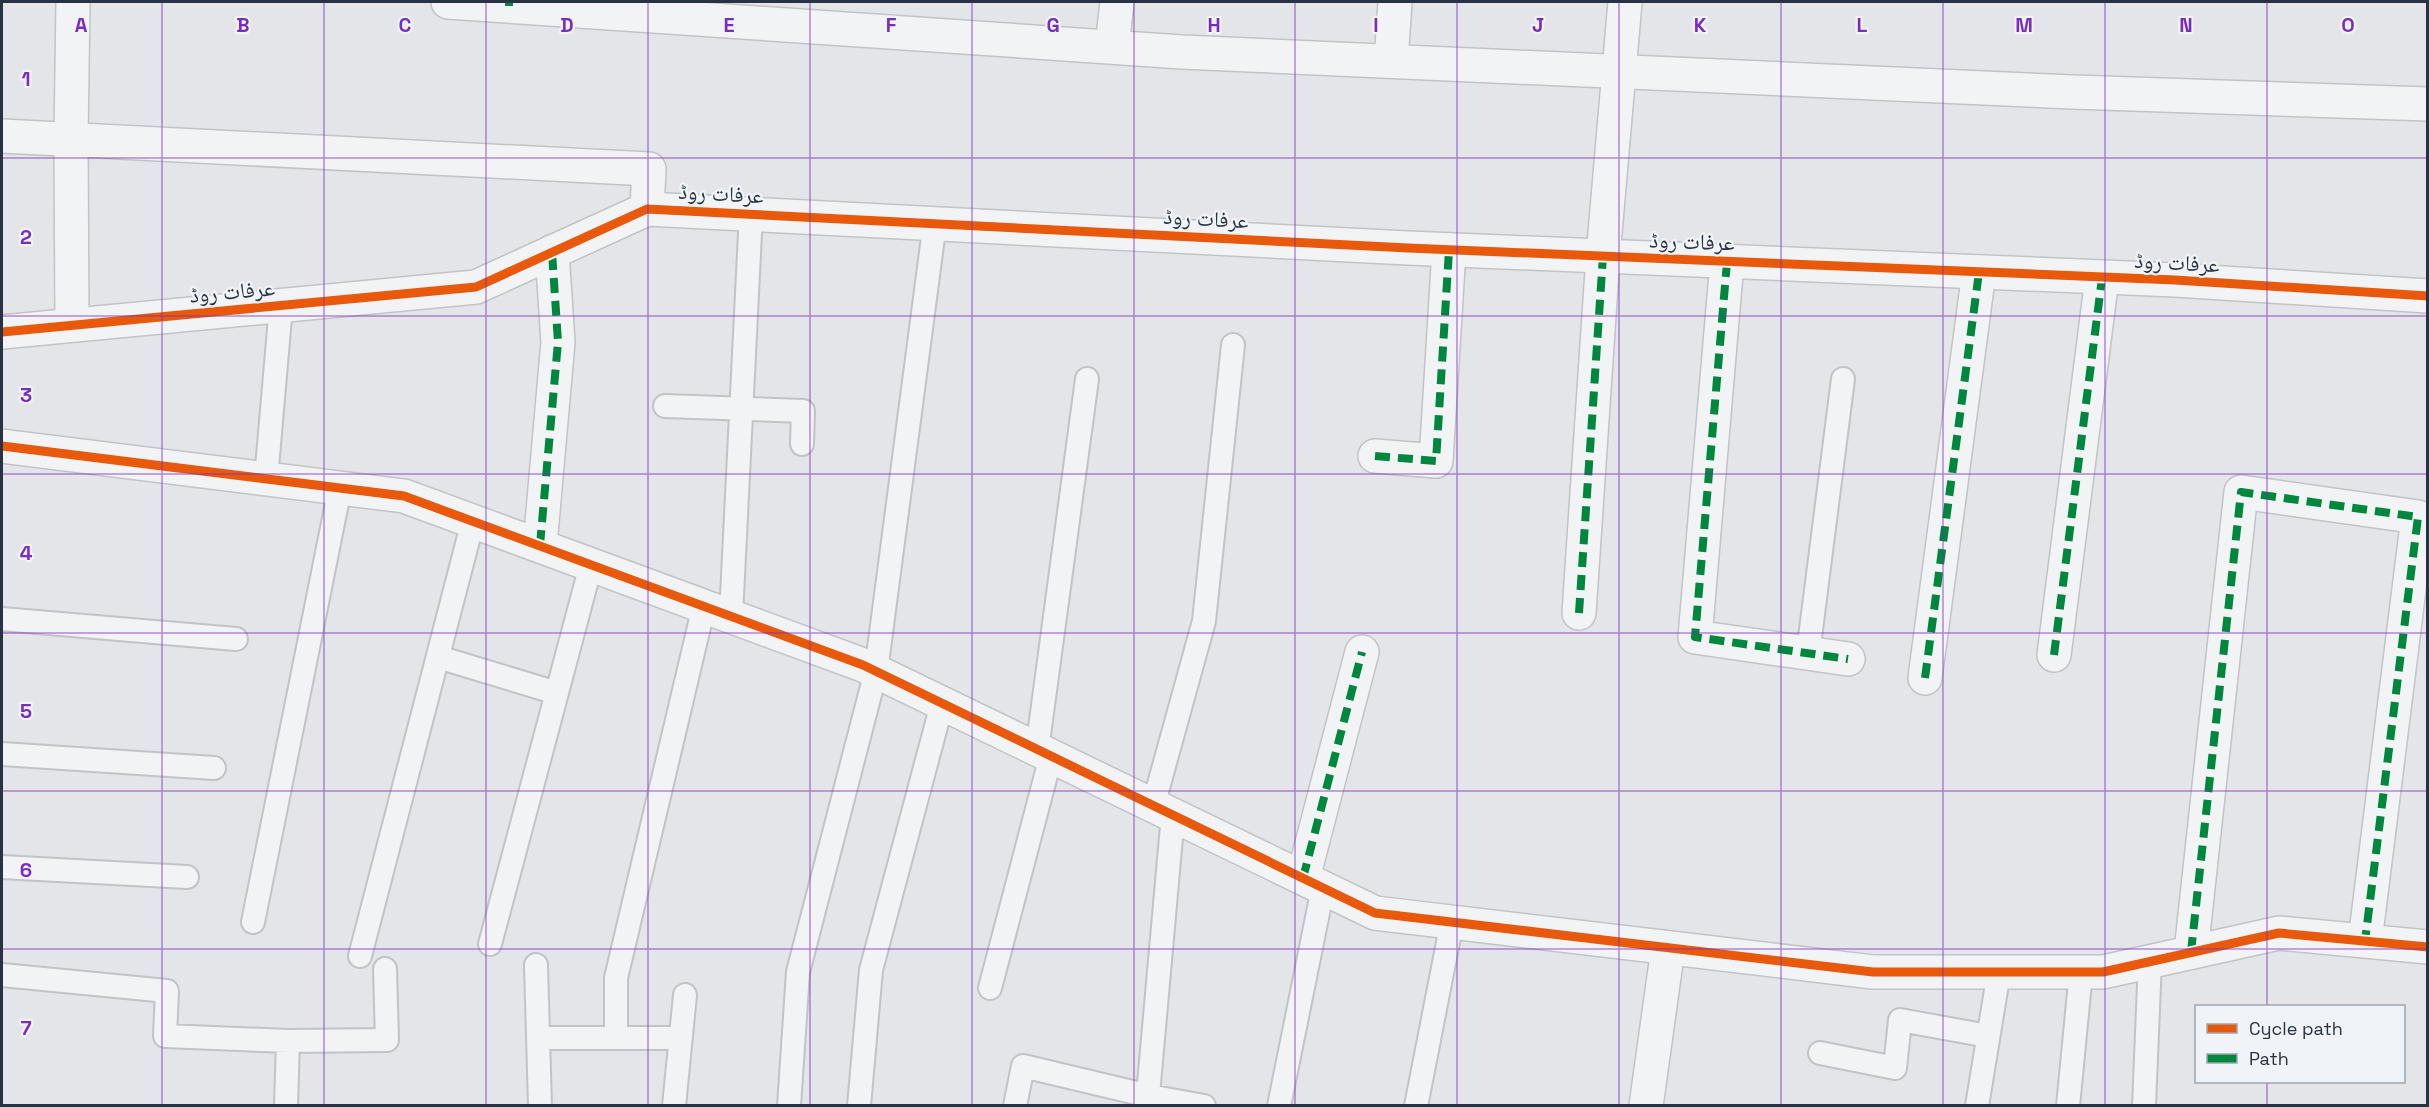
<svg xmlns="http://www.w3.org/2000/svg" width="2429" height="1107" font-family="'Space Grotesk','Noto Naskh Arabic',sans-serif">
<rect width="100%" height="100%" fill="#e3e5e8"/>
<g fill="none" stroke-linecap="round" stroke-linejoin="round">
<g stroke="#c1c3c6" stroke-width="26">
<path id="service" d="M665,406L803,411L802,444
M266,479L281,306
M731,616L751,213
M2,619L236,639
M1808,653L1843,379
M438,657L557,693
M1037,750L1087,379
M2,754L214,768
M1153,806L1204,621L1233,345
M2,867L187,877
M253,922L340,488
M490,944L591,565
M360,956L473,521
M536,965L540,1106
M2,975L167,991L165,1036L288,1041L387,1040L385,969
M990,988L1051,756
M538,1038H681
M616,1038V978L704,606
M1820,1053L1895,1068L1900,1020L1988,1036
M286,1106L288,1041
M674,1106L685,995
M789,1106L798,972L876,671L935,222
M859,1106L871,970L942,704
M1015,1106L1023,1066L1149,1096L1204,1106
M1147,1106L1173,815
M1279,1106L1323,888
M1416,1106L1452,922
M1977,1106L1999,972
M2068,1106L2081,972
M2144,1106L2150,961"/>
</g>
<g stroke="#c1c3c6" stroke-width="36">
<path id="minor" d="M448,2L1182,52L2073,92L2428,104
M1112,47L1117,2
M1391,61L1395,2
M2,136L649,169L647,209
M1727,262L1695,637L1848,659
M72,325L71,139L73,2
M2,446L404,496L863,665L1375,913L1873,972H2103L2279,933L2428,947
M1375,456L1436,461L1449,250
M540,545L558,342L552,252
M1579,613L1603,256
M2054,655L2102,278
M1925,678L1979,272
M1303,878L1362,652
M2191,952L2241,492L2418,517L2365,941
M1646,1106L1668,948"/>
</g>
<g stroke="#c1c3c6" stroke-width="36">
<path id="tertiary" d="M1603,256L1625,2
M2,332L476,287L647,209L1408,248L2175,280L2428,296"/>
</g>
<use href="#service" stroke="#f2f3f5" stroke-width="22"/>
<use href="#minor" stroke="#f2f3f5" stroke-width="33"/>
<use href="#tertiary" stroke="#f2f3f5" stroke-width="33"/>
<path stroke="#00873e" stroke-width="8" stroke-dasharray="15 8" stroke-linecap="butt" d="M509,2V6
M1727,262L1695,637L1848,659
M1375,456L1436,461L1449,250
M540,545L558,342L552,252
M1579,613L1603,256
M2054,655L2102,278
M1925,678L1979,272
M1303,878L1362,652
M2191,952L2241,492L2418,517L2365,941"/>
<g stroke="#f0f3f7" stroke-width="13">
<path id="cycleway" d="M2,332L476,287L647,209L1408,248L2175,280L2428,296
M2,446L404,496L863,665L1375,913L1873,972H2103L2279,933L2428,947"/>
</g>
<use href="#cycleway" stroke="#e8590c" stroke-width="9"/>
</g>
<path fill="none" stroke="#7b2cbf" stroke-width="1.5" stroke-opacity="0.55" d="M162,2V1106M324,2V1106M486,2V1106M648,2V1106M810,2V1106M972,2V1106M1134,2V1106M1295,2V1106M1457,2V1106M1619,2V1106M1781,2V1106M1943,2V1106M2105,2V1106M2267,2V1006M2,158H2428M2,316H2428M2,474H2428M2,633H2428M2,791H2428M2,949H2428M2267,1082V1106"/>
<g text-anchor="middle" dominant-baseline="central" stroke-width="4.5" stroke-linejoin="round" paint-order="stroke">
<g font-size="22" fill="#293242" stroke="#f0f3f7">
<text transform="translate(721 193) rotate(3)">عرفات روڈ</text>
<text transform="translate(1206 218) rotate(3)">عرفات روڈ</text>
<text transform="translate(1692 241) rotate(2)">عرفات روڈ</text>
<text transform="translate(2177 262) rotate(3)">عرفات روڈ</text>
<text transform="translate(232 291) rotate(-5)">عرفات روڈ</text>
</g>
</g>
<g font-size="20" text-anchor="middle" font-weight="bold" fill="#7b2cbf" stroke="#f0f3f7" stroke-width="4.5" stroke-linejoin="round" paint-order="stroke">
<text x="81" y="32">A</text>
<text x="243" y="32">B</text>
<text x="405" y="32">C</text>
<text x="567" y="32">D</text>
<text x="729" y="32">E</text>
<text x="891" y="32">F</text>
<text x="1053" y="32">G</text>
<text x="1214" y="32">H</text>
<text x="1376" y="32">I</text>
<text x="1538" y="32">J</text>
<text x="1700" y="32">K</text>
<text x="1862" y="32">L</text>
<text x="2024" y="32">M</text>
<text x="2186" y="32">N</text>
<text x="2348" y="32">O</text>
<text x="26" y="86">1</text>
<text x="26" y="244">2</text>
<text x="26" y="402">3</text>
<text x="26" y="560">4</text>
<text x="26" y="718">5</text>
<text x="26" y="877">6</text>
<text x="26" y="1035">7</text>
</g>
<rect width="2429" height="1107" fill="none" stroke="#293242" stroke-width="6"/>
<rect x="2195" y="1005" width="210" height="78" fill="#f0f3f7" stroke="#a0a6af" stroke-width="1.5"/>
<rect x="2207" y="1024" width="30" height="9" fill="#e8590c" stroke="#a0a6af" stroke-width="1.5"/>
<text x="2249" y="1035" font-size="18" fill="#293242">Cycle path</text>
<rect x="2207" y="1054" width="30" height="9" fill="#00873e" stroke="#a0a6af" stroke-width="1.5"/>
<text x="2249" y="1065" font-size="18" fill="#293242">Path</text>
</svg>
